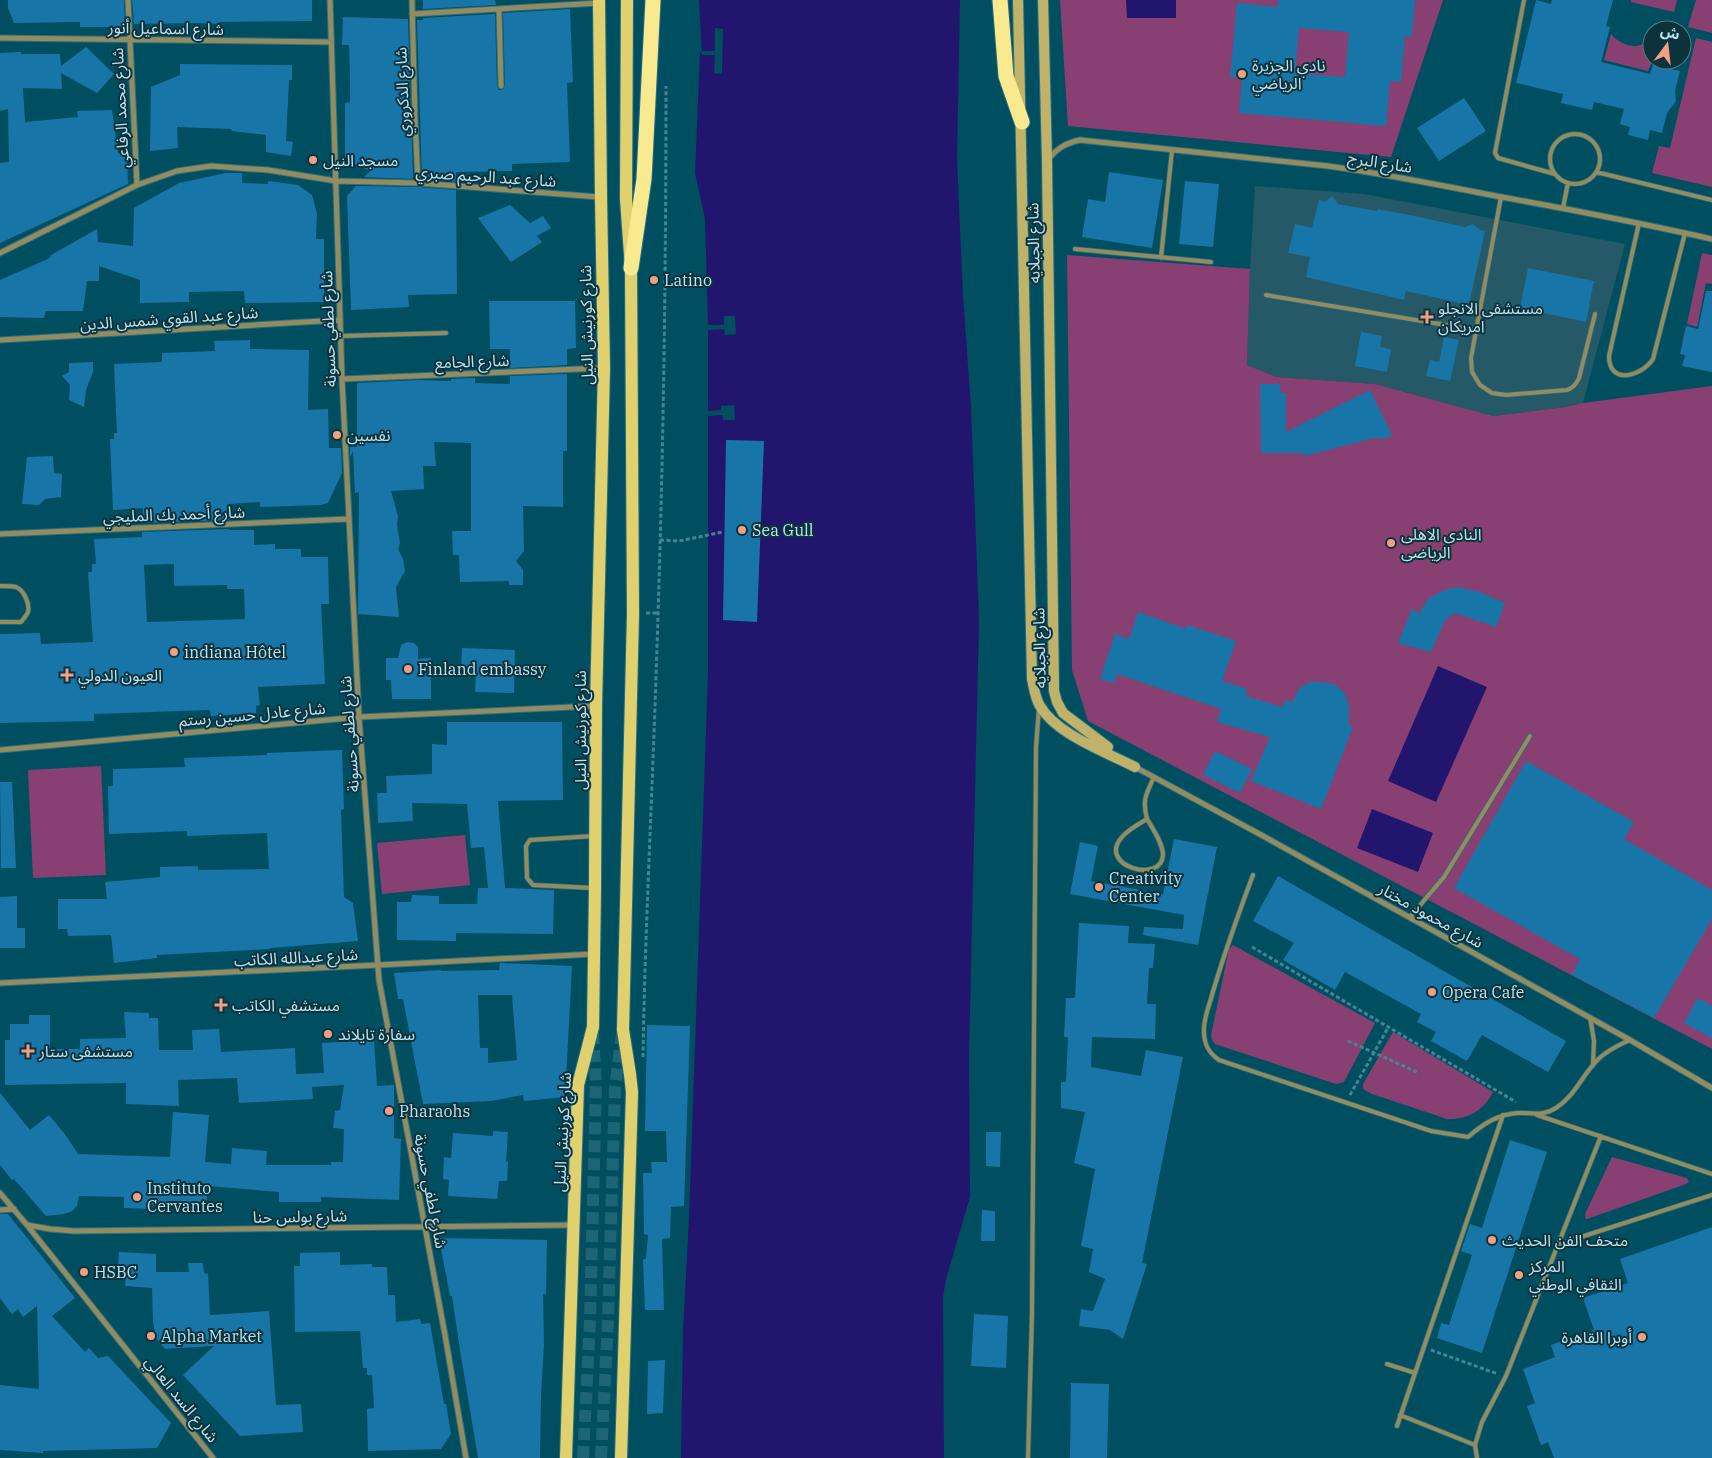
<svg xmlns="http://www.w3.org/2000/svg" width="1712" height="1458" font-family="'IBM Plex Serif','Noto Sans Arabic',serif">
<rect width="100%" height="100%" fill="#004f61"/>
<path fill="#255968" d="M1255,186L1364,194L1625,244L1583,403L1565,407L1493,416L1375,384L1276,377L1247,365L1250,269Z"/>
<path fill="#884073" d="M1060,0H1443L1391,157L1068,126Z
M1631,0H1677L1674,12L1631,2Z
M1696,0H1712V33L1688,27Z
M1611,34C1617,41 1627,47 1637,46C1642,45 1646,41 1652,42V60H1669L1674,68L1652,62L1648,71L1604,60Z
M1696,38L1712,42V187L1652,173L1659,146L1670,148Z
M1702,253L1712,255V284L1706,283L1697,327L1687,324Z
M1067,255L1250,269L1247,365L1276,377L1375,384L1493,416L1565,407L1583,403L1712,386V1049L1088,721L1072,670Z
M101,766L106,875L33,878L28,770Z
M465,835L470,885L382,894L377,843Z
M1233,945L1375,1023L1344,1082L1336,1084L1215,1044L1212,1040L1211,1035L1229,949Z
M1393,1032L1493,1092C1484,1110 1468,1120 1447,1119L1372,1094L1363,1089V1084Z
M1612,1157L1687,1178L1689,1182L1686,1184L1587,1219L1585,1218V1214Z"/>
<path fill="#22156d" d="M699,0H960L957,159L963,295L971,407L979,619L969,1055L970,1197L946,1279L943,1298L944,1458H681L683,1332L689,1218L708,673V325L705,219L695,173L700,52L702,54Z
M1126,0H1176V18H1127Z
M1438,666L1487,687L1436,802L1388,781Z
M1372,809L1433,833L1418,872L1357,848Z"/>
<path fill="#004f61" d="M715,28L723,29L722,74L714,73L715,55H702V51H715Z
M724,316H735L736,334L725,335L724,329L708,330V325H724Z
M734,405L735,420H723L722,415L708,416L707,411L721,410V406Z"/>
<path fill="#1875a8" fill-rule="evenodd" d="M8,0H124L125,24H122V27H80V22L14,23L8,8Z
M132,0H312V21L219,22V24L198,23L134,24Z
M423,0H495L496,5L423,9Z
M1278,0H1415L1412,37L1405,36L1401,82L1390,81L1386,126L1239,113L1242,78L1230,77L1237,3L1278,7ZM1299,28L1349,32L1345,77L1295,73Z
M1536,0L1551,4L1552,0H1613L1606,26L1610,27L1601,62L1650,74L1653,65L1680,71L1675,91L1676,101L1667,113L1662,133L1650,130L1648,140L1628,135L1630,127L1620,124L1624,109L1594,102L1592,110L1561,103L1563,94L1516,83Z
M570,9L573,82L567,83L570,162L512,164V171L456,172V182L422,179L417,20H423V18L495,14L497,86L499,90H502L505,86L503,13Z
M343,17L408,19L413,179L364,177L370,171L348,161L345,156V103L350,102V76L349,45H342Z
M86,47L114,74L97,93L61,73L62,89L23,88L25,122L78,117L77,111L112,110L118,153L127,154L128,184L0,243V163L9,162L8,109L0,111V53L21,52V54H60L61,66Z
M180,64L292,65V80H289L286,141L293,142L291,156L266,152V135L232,131L231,129L177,127L178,148L150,151L151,87L180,75Z
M1464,98L1486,131L1439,161L1417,128Z
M1109,172L1163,180L1152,248L1082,237L1088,199L1105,202Z
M226,173H242V183L268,184V181L298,185L312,195L317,214L316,239H324V302L245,303L244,291L189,292V302L140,303V280L99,266V281H87L83,311H46L44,318L0,317V280L50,258L51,255L97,229L98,242L133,246L134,208L179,183Z
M1185,181L1219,184L1213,247L1179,244Z
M356,186L418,187L456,190L457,294L408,295L409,307L351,310L347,196Z
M1332,196L1338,204L1377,211V209L1410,215L1465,227L1473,224L1480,230L1485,231L1469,305L1406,291L1404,300L1306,277L1310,257L1288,253L1295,224L1312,228L1319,200L1325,202Z
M510,205L530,223L543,216L551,228L537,236L542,242L511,262L478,218Z
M1528,268L1594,281L1586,322L1520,308Z
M1706,291H1712V372L1682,366L1685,355L1680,354L1686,326L1698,329Z
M489,301H575L576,348L567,349V365L510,368V349H490Z
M1361,332L1382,336L1380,347L1391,349L1387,372L1355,366Z
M1444,337L1459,340L1450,381L1426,376L1430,360L1439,362Z
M250,340V349L309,350L308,410L328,409L329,448H341L342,473L328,503L321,505L260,507V502L228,504L229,520L143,523V508L113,510L110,439H114V433H117L114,364L162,362V353L215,351L214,341Z
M93,362V372L86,390L84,407L69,400L70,385L62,376L69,372V363Z
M567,374V451H563V507L523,506L524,551L516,561L523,570V585H509V581L460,582L459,555H453L452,531H471V443L434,442L436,466H423L424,489L391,491L398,516L397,525L400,543L398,549L403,559L405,571L396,587L399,617L358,614L359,492L355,493L353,451L350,457V447H357V383L419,380L451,381V379L475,378V383L510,384V376Z
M1260,384H1280V393H1286V432L1370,390L1392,435L1384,439L1374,438L1305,456L1303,453H1261Z
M726,440L764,441L757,622L723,620Z
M53,456L54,473L62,474L61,497L45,499L39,505L22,504L27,457Z
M229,529V530H254V545L275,544V549H301V557H328L329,604H321L325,684L258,687L260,705L256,706V713L211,716L210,710L94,714V721L0,723V634L40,633L41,644L93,642L88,572H92V564H96L94,539L142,537V532ZM174,564V586L227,585V589H244L245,619L147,622L144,565Z
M1458,587L1480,592L1505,603L1496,627L1455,613L1445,620L1431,652L1398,643L1412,609L1419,613L1428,599L1444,590Z
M1138,612L1186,629L1187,625L1236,641L1222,681L1247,689L1246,696L1282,707L1286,700L1292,702L1300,688L1310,682H1324L1336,685L1345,694L1349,706V726L1353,727L1321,809L1251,781L1270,737L1217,722L1221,709L1117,674L1114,683L1100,679L1115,634L1129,639Z
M407,642L414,643L418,647V659L431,658V699H392L391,680H386V658H398L401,645Z
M462,648L515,650L514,693L475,692L476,673H461Z
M447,722H562L563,800L498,801L505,888L554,890L553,934L456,933V941L397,940V902H411L412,895L439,896V904H477L478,888H488L484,847L471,848L467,804L412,803L413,821L378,823L377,793H387L386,776L432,774V744L447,745Z
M342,750L344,809L341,810L344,897L353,903L358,941L270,948V949L157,955V958L114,963L111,935L68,936L67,929H58V899H107L105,882L160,877V867L198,866V870L269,869L267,833L187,836V831L109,834L108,786H113V769L185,767L184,758L267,755V753Z
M1215,751L1252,769L1240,793L1203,775Z
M1526,761L1634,822L1624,839L1712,890V919L1654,1018L1572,975L1580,959L1454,888Z
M0,782H12L16,868H1Z
M1174,839L1217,847L1198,945L1143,935L1144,927L1183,929L1184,915L1070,894L1080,842L1098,846L1091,881L1163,894Z
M1278,876L1566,1041L1548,1072L1482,1035L1467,1061L1431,1041L1436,1032L1417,1022L1421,1014L1345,972L1335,990L1283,960L1294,943L1253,921Z
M17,896V928H25V948H0V897Z
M1079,923L1129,926L1128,943L1155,944L1153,968H1149L1147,1004H1156L1155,1039L1092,1037L1091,1067L1141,1076L1146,1050L1183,1057L1142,1263L1147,1264L1123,1339L1110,1330L1079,1326L1081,1309L1093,1311L1105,1279L1089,1272L1093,1249L1081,1246L1095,1169L1074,1163L1085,1112L1061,1108V1082H1066L1068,1037H1064L1066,998H1075Z
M500,963L572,966L565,1097L524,1101L523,1095L491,1101L423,1104L403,999H398L394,973L441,970V971L499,970ZM478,995H512L517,1060L488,1063V1048H480Z
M1698,998L1712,1006V1038L1684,1023Z
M124,1012L149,1013V1018H158L159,1050H193L192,1030L219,1029L221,1052L295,1048L296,1074L324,1073L322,1043L374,1040L377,1086L394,1085V1138L401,1139L399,1200L321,1197V1202H279V1192L208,1186L206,1210L151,1205V1209L124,1208V1197L79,1196L77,1206L72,1211L64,1214L46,1216L14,1179L12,1180L0,1165V1093L30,1130L49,1115L67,1137L78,1154L170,1157L173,1112L209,1115L205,1162L231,1164L232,1148L267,1151L266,1165H331V1162H343L344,1129L333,1128L335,1111L340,1110L344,1085L312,1087L313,1099L239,1103L237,1078L178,1080L179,1106L126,1104V1083L5,1085V1040H10V1024H29V1015H50V1049H80V1039L126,1038Z
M647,1025L690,1026L684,1206L671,1207L670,1238L662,1239L664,1310H645L643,1259H646L648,1235L644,1234L643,1173H652L651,1162H667L666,1131H645Z
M493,1131L508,1132L506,1162H508L507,1181H499L497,1199L448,1196L449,1180L443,1179L444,1157L451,1158L453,1133L493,1136Z
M986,1132H1001L1000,1167L986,1166Z
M1510,1140L1547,1152L1482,1353L1437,1338L1441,1323L1449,1325L1472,1255L1461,1251L1470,1224L1482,1228Z
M982,1210L995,1211V1241H981Z
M0,1214H8L75,1298L52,1316L85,1352L89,1348L98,1358L108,1356L171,1423L157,1448L43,1451V1453L0,1450V1385L39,1389L37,1306L23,1317L18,1309L12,1314L0,1298Z
M1712,1227V1458H1554L1548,1442L1541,1445L1527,1406L1535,1403L1523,1369L1555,1357L1551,1345L1594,1330L1583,1298L1628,1283L1620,1259Z
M439,1238L547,1240L546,1294H543L544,1344L541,1395L540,1458H478L460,1350L452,1296H450Z
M119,1252L156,1254V1272H189L188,1263H203L204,1273L208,1274L210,1315L269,1311L276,1405L301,1404L303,1432L240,1436L183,1375L214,1346L165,1349L156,1338L153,1322L152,1288L125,1286L126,1275H122L123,1266L118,1265Z
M340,1252V1265L372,1264V1267H387L388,1295H395L396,1322L420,1319L421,1324L430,1323L444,1404H446L451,1434L441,1449L368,1451L367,1409L374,1408L372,1375H367V1368H363L360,1331L295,1332L294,1266H300V1253Z
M974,1314L1008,1316L1006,1368L971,1366Z
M665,1360L663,1413L647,1414L648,1361Z
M1071,1383L1109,1384L1107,1458H1070Z"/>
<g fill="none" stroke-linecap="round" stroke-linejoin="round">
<path stroke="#1c6576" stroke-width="12" stroke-dasharray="12 6" stroke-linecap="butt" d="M583,1458L590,1320L596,1086L593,1032
M601,1458L608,1320L615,1088L622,1034"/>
<g stroke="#296f80" stroke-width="5.5">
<path id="lane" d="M1524,0L1495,153L1498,158L1555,174
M1550 159a25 25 0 1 1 50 0a25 25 0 1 1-50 0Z
M1596,172L1712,200
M1501,197L1471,358L1472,372L1480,385L1492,393L1506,395L1567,390C1573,388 1576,385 1579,378L1595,314
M1563,208L1568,183
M1639,223L1609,356C1609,386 1642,376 1653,359L1685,233
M1075,249L1211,262
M1161,258L1172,150
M1266,295L1476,330
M340,336L446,333
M0,586C5,586 11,586 16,587C24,590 30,604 28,612C27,615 23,619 21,622H0
M1147,819C1153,829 1162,842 1163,854C1163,885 1096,866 1122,837C1129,829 1139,824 1147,819C1142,799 1146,795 1154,777
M1253,875C1238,915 1224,954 1212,995C1209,1006 1203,1020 1204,1032C1204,1045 1209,1053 1219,1060L1431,1131L1468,1137C1483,1124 1498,1114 1518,1113C1532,1112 1542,1117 1556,1108C1573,1097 1580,1080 1593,1065C1602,1053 1616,1046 1630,1040
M593,888L533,885L527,878L526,846L530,840L594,836
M1410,917L1444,877L1530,736
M1590,1017L1594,1041L1593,1064
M1537,1115L1712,1174
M1559,1244L1712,1195
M1387,1364L1415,1373
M1400,1415L1475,1445
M1397,1426L1503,1115
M1028,1458L1032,1313L1036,747L1039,708
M1477,1458L1475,1445L1482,1422L1506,1376L1601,1136"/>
</g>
<g stroke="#296f80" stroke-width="7">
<path id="street" d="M128,0L137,185
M330,0L342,379L359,717L379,980L445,1335L466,1458
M412,0L415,118L418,183
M499,9L501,86
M412,14L599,3
M0,38L331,42
M1048,160C1057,148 1066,143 1080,140L1328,166C1385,174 1440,185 1496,196C1568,209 1640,223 1712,239
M0,253L137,185L177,171L211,166L268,170L336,181L418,183L599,197
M0,340L339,320
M342,379L603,368
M0,534L349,519
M0,750L359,717L595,706
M1135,767L1265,837L1630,1040L1712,1088
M0,983L378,965L594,954
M0,1193L27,1225L213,1458
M0,1210L14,1209
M27,1225L50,1229L74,1231L573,1225"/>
</g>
<g stroke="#296f80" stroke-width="12">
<path id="secondary" d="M1018,0L1032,679C1034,688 1035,698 1040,706C1056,734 1106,752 1135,767
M1043,0L1047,161L1054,691L1057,702L1063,713L1108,747"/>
</g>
<g stroke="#296f80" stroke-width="14">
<path id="primary" d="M566,1458L578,1085L593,1027L595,888L596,706L604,368L601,197L599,0
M621,1458L632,1092L630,1074L623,1030L633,614L631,268L626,199L627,0"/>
</g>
<g stroke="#296f80" stroke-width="17">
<path id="highway" d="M1000,0L1006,76L1022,122
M631,268L644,179L653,0"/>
</g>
<path stroke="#448595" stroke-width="3" stroke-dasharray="4 2.5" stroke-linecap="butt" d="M660,540L679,541L723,532
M646,613H658
M1252,947L1516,1102
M1348,1041L1417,1072
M643,1057C645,930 652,803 656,676C663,479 666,282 666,86
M1350,1095L1389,1026
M1431,1350L1498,1374"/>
<use href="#lane" stroke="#948c5f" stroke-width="4"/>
<use href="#street" stroke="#948c5f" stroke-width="5"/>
<use href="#secondary" stroke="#c0b268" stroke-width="10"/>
<use href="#primary" stroke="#e1d06e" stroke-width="12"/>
<use href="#highway" stroke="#faea8f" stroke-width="15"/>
</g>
<g fill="#f39f83" stroke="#0c323c" stroke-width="2">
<circle cx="1242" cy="74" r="5"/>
<circle cx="313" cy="160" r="5"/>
<circle cx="654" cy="280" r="5"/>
<path d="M1424.5 309.5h5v5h5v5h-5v5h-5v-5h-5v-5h5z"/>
<circle cx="337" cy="435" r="5"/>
<circle cx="742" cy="530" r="5"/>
<circle cx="1391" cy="543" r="5"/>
<circle cx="174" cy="652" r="5"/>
<circle cx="408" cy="669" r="5"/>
<path d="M64.5 667.5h5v5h5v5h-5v5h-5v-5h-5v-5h5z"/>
<circle cx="1099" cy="887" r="5"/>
<circle cx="1432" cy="992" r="5"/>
<path d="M218.5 997.5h5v5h5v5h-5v5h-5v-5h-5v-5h5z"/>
<circle cx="328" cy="1034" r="5"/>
<path d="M25.5 1043.5h5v5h5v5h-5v5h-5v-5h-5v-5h5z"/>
<circle cx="389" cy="1111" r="5"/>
<circle cx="137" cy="1197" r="5"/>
<circle cx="1492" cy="1240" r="5"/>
<circle cx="84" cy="1272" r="5"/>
<circle cx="1519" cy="1275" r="5"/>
<circle cx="151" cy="1336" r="5"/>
<circle cx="1642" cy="1337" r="5"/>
</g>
<g text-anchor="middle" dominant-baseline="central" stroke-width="4" stroke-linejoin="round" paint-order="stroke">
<g font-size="16" fill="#bae2ef" stroke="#0c323c">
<text transform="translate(166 28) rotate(1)">شارع اسماعيل أنور</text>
<text transform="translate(402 92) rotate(-92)">شارع الدكروري</text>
<text transform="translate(120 108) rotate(-93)">شارع محمد الرفاعي</text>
<text transform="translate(1380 162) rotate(9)">شارع البرج</text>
<text transform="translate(486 176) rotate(4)">شارع عبد الرحيم صبري</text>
<text transform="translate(1033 243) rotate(-91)">شارع الجبلايه</text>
<text transform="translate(169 318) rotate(-4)">شارع عبد القوي شمس الدين</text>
<text transform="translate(586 325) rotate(-91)">شارع كورنيش النيل</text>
<text transform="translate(328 329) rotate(-92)">شارع لطفي حسونة</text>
<text transform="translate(472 361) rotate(-2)">شارع الجامع</text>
<text transform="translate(174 514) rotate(-2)">شارع أحمد بك المليجي</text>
<text transform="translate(1039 648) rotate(-91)">شارع الجبلايه</text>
<text transform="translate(252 714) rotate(-5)">شارع عادل حسين رستم</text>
<text transform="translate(580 730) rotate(-90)">شارع كورنيش النيل</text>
<text transform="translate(349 734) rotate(-94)">شارع لطفي حسونة</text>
<text transform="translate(1431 915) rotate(29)">شارع محمود مختار</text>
<text transform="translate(296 957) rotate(-3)">شارع عبدالله الكاتب</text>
<text transform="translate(562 1132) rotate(-87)">شارع كورنيش النيل</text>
<text transform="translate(431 1191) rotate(79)">شارع لطفي حسونة</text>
<text transform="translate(300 1216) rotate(-1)">شارع بولس حنا</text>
<text transform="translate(182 1399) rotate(51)">شارع السد العالي</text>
</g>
<g font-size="16" fill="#bae2ef" stroke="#0c323c" text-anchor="start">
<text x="1252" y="65">نادي الجزيرة<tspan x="1252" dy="18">الرياضي</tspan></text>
<text x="323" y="160">مسجد النيل</text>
<text x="664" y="280">Latino</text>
<text x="1438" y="308">مستشفى الانجلو<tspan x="1438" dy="18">امريكان</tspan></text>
<text x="347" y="435">نفسين</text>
<text x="752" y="530">Sea Gull</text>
<text x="1401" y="534">النادى الاهلى<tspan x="1401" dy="18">الرياضى</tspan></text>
<text x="184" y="652">indiana Hôtel</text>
<text x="418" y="669">Finland embassy</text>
<text x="78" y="675">العيون الدولي</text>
<text x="1109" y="878">Creativity<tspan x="1109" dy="18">Center</tspan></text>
<text x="1442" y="992">Opera Cafe</text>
<text x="232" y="1005">مستشفي الكاتب</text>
<text x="338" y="1034">سفارة تايلاند</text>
<text x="39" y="1051">مستشفى ستار</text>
<text x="399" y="1111">Pharaohs</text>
<text x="147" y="1188">Instituto<tspan x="147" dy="18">Cervantes</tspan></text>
<text x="1502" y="1240">متحف الفن الحديث</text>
<text x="1529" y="1266">المركز<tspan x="1529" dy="18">الثقافي الوطني</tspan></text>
<text x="94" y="1272">HSBC</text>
<text x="161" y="1336">Alpha Market</text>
<text x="1632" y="1337" text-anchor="end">أوبرا القاهرة</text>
</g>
</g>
<g transform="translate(1667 45) rotate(15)"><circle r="24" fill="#0c323c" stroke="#527884"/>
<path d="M0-4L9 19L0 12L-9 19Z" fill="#f39f83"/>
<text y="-8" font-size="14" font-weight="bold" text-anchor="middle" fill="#bae2ef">ش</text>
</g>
</svg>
